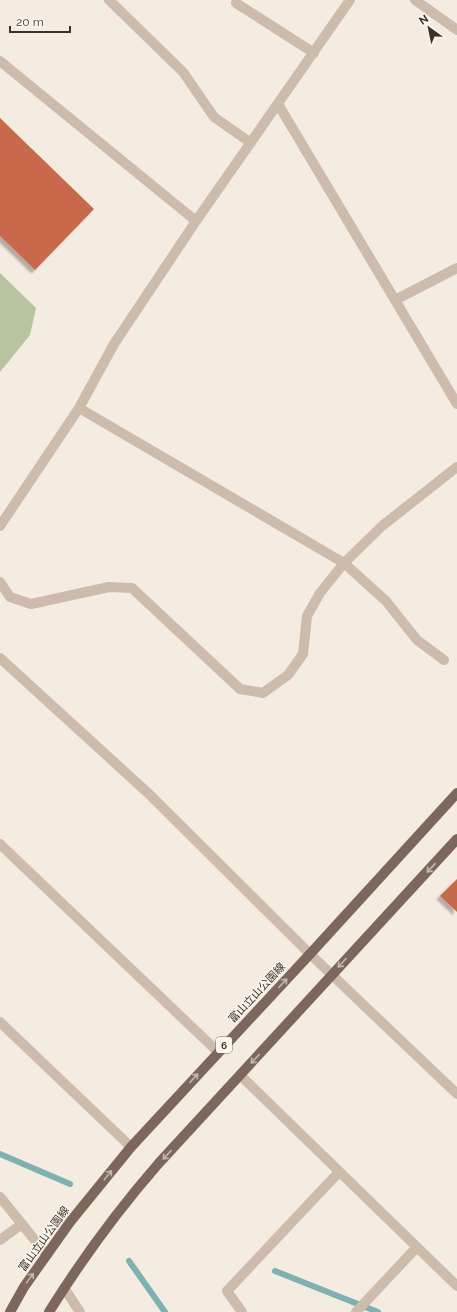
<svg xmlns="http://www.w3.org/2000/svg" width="457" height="1312" font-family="Raleway,'Noto Sans JP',sans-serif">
<defs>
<filter id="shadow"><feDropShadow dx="-3.5" dy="3.5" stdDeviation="1" flood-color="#0004"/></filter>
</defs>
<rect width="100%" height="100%" fill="#f4ebe1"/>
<path fill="#b8c4a0" d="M0,273L36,308L30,335L0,372Z"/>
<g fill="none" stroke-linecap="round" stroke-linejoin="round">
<path stroke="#7fb0b2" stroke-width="6" d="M0,1154L70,1184
M129,1261L165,1312
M275,1271L378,1312"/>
</g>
<path fill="#c8694b" filter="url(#shadow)" d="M0,118L94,209L35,270L0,236Z
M457,879V912L440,896Z"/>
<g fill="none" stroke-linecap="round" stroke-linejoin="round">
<path stroke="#cdbbac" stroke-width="10" d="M109,0L183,72L214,117L251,143
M415,0L457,30
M236,3L314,53
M0,61L196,221
M278,104L457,404
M395,300L457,268
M79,408L344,563L386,601L417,640L444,660
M0,526L79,408L114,344L196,221L350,0
M0,582L10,597L31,604L109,587L132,588L240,689L263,693L288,675L303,654L307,616L320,593L344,563L382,526L457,467
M0,658L149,794L310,954L457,1094
M0,844L218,1052
M0,1022L131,1147
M240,1075L457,1286
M0,1197L47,1255
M0,1240L22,1224
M64,1288L80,1312
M242,1312L227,1291L339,1172
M356,1312L417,1247"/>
<path stroke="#7d675c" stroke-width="10" d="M10,1312L24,1287L70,1222L131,1147L310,954L457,793
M49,1312C82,1259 118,1210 159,1163L457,839"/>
</g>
<defs><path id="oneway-shaft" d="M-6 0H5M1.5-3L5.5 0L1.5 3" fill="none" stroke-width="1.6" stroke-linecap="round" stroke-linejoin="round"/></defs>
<g stroke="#c2b5ac">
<use href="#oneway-shaft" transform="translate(431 868) rotate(133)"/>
<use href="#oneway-shaft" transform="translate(342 963) rotate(132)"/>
<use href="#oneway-shaft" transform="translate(283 983) rotate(-47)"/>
<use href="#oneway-shaft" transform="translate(255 1059) rotate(133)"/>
<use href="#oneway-shaft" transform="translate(194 1078) rotate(-47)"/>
<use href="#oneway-shaft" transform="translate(167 1155) rotate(133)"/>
<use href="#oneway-shaft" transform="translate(108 1175) rotate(-51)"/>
<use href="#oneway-shaft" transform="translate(30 1278) rotate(-54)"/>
</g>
<g text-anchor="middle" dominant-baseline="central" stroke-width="3" stroke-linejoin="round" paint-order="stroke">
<rect fill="#fbf5ee" stroke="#756b66" stroke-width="1" x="216" y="1037" width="16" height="16" rx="3"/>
<g font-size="10" font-weight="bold" fill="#3b302b">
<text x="224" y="1045">6</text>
</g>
<g font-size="11" fill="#3b302b" stroke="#fbf5ee">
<text transform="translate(257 993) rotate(-47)">富山立山公園線</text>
<text transform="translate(44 1239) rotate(-54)">富山立山公園線</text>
</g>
</g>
<g transform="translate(429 28) rotate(327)" stroke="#fbf5ee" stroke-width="3" paint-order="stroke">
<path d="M0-3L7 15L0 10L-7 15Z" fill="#3b302b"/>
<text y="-6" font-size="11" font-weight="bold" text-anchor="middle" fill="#3b302b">N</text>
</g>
<path d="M10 26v6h60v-6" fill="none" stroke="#3b302b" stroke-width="2"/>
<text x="16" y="26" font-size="12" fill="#3b302b" stroke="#fbf5ee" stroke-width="3" paint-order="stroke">20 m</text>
</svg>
